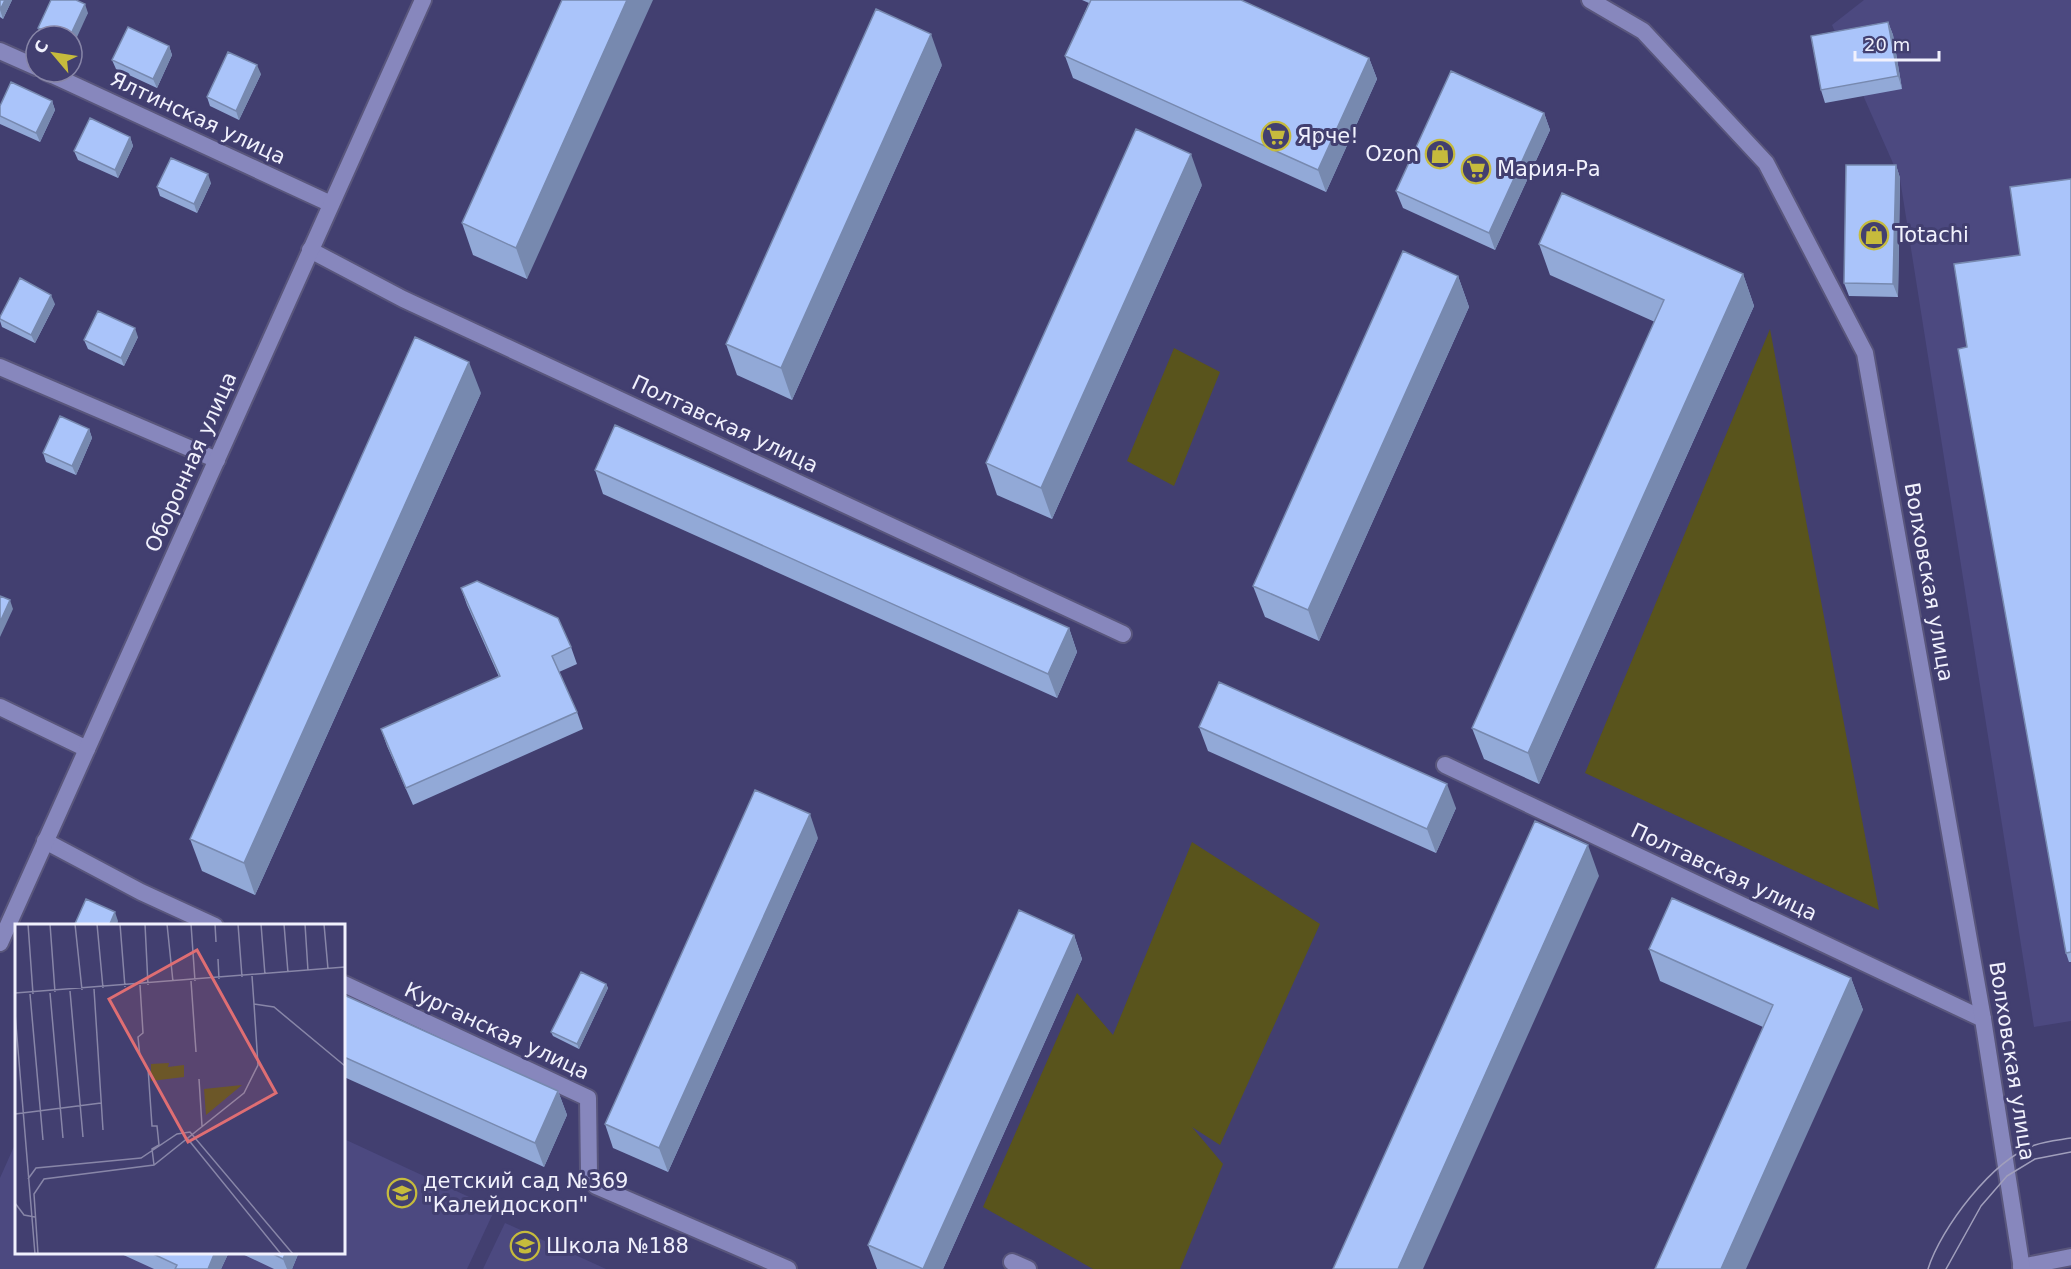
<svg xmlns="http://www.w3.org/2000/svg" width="2071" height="1269" font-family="'DejaVu Sans',sans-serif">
<rect width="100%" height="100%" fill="#423f70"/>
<path fill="#4c4980" d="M1864,0H2071V1021L2034,1027L1900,179L1832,25Z
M344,1139L495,1209L467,1269H0V1178L16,1142V1252H344Z
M505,1223L606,1269H483Z"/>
<path fill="#59541c" d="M1770,329L1879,910L1585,773Z
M1174,348L1220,372L1174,486L1127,461Z
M1192,842L1320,924L1220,1145L1192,1127L1223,1164L1180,1269H1093L983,1207L1077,993L1113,1035Z"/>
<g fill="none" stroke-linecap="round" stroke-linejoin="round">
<g stroke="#59567c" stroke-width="20">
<path id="minor" d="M0,51L36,67
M46,72L331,204
M310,250L403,299L1123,634
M0,367L217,460
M0,707L87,749
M1445,765L1983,1019
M45,841L141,892L215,926
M344,984L588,1098L589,1174L596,1186L788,1269
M1012,1262L1028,1269"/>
</g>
<g stroke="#59567c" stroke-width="20">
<path id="tertiary" d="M0,943L423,0
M2021,1267L2071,1257"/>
</g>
<g stroke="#59567c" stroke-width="20">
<path id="secondary" d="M1590,0L1643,31L1766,163L1865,353L1983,1019L2022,1269"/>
</g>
<use href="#minor" stroke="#8787bd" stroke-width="16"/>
<use href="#tertiary" stroke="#8787bd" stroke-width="16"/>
<use href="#secondary" stroke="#8787bd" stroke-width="16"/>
<path stroke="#a19fbc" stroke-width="1.5" d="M1928,1269C1941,1228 1992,1160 2035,1145C2046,1141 2059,1140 2071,1138
M1946,1269L1981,1206L2007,1176L2035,1159L2071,1152"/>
</g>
<path fill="#92a9d7" d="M0,0H12L3,19L0,17Z
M562,0L527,279L473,255L462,223Z
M1082,0H1241L1369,58L1377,79L1326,192L1073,78L1065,56L1089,3Z
M88,13L72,36H41L38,28Z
M1888,22L1893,35L1902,89L1825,103L1821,90Z
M169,46L172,55L157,88L116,69L112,60Z
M942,65L792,400L737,375L726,344Z
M261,74L239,120L210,106L207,97Z
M52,101L55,110L40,142L0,124V106Z
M1544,113L1550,130L1495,250L1403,208L1396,191Z
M130,137L133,146L118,178L78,160L74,151Z
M1896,165L1900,178L1898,297L1849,296L1844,283Z
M2071,179V962H2069L2066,953L1967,347L2020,255Z
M211,183L197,213L160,196L157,187Z
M1202,185L1052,519L997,495L986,463Z
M1539,244L1743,274L1754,306L1539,784L1484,759L1472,728L1655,322L1550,275Z
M1458,276L1469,307L1319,641L1265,617L1253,586Z
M55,304L35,343L2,327L0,321V317Z
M138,337L124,366L88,349L84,340Z
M481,393L255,895L202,871L190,839Z
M89,429L92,438L76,475L46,462L43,453Z
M595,470L1069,628L1077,652L1057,698L603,494Z
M461,588L571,647L577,664L559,672L577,712L583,729L413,805L387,746L381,729L499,677L467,605Z
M1199,727L1456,808L1436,853L1208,751Z
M818,838L668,1172L613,1148L605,1124Z
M1074,935L1082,959L943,1269H877L868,1245Z
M1649,949L1851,978L1863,1010L1763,1027L1660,981Z
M606,984L608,988L579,1049L553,1036L551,1032Z
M344,995L558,1091L567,1115L544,1167L344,1077Z
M117,1252H229L221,1269H154Z
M238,1252H299L292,1269H274Z"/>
<path fill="#7789af" d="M5,0H12L3,19L0,10Z
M627,0H653L527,279L516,248Z
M85,4L88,13L72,48V36H70Z
M1888,22L1893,35L1902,89L1898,76Z
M931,34L942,65L792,400L781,368Z
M169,46L172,55L157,88L153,79Z
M1369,58L1377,79L1326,192L1318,170Z
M257,65L261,74L239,120L236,111Z
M52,101L55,110L40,142L36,133Z
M1544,113L1550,130L1495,250L1489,233Z
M130,137L133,146L118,178L115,170Z
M1191,154L1202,185L1052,519L1041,488Z
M1896,165L1900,178L1898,297L1893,284Z
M208,174L211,183L197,213L194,204Z
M1743,274L1754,306L1539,784L1528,753Z
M1458,276L1469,307L1319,641L1308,610Z
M51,295L55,304L35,343L31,335Z
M135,328L138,337L124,366L121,358Z
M469,362L481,393L255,895L244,863Z
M89,429L92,438L76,475L72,466Z
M10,600L13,609L0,637V622Z
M1069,628L1077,652L1057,698L1048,674Z
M1447,784L1456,808L1436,853L1427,829Z
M810,814L818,838L668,1172L659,1148Z
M1588,845L1599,876L1423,1269H1398Z
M115,912L118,921L117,926H109Z
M1074,935L1082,959L943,1269H923Z
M1851,978L1863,1010L1746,1269H1721Z
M606,984L608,988L579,1049L577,1044Z
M558,1091L567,1115L544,1167L535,1143Z
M215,1252H229L221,1269H208Z
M286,1252H299L292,1269H287L283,1259Z"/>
<path fill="#aac4fa" stroke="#7789af" stroke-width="1.5" d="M0,0H5L0,10Z
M51,0H76L85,4L70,36H57L38,28Z
M562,0H627L516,248L462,223Z
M1091,0H1241L1369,58L1318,170L1065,56Z
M876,9L931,34L781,368L726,344Z
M1888,22L1898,76L1821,90L1811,36Z
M128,27L169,46L153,79L112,60Z
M228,52L257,65L236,111L207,97Z
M1451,71L1544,113L1489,233L1396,191Z
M11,82L52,101L36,133L0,116V106Z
M90,118L130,137L115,170L74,151Z
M1136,129L1191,154L1041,488L986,463Z
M171,158L208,174L194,204L157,187Z
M1846,165H1896L1893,284L1844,283Z
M2071,179V952L2066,953L1958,349L1967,347L1954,264L2020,255L2010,187Z
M1562,193L1743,274L1528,753L1472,728L1664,300L1539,244Z
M1403,251L1458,276L1308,610L1253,586Z
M20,278L51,295L31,335L0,319V317Z
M98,311L135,328L121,358L84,340Z
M415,337L469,362L244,863L190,839Z
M60,416L89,429L72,466L43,453Z
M615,425L1069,628L1048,674L595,470Z
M477,581L558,618L571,647L552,656L577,712L406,788L381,729L500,676L461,588Z
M0,596L10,600L0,622Z
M1219,682L1447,784L1427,829L1199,727Z
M755,790L810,814L659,1148L605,1124Z
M1535,821L1588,845L1398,1269H1333Z
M1672,898L1851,978L1721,1269H1655L1773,1005L1649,949Z
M86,899L115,912L109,926H74Z
M1019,910L1074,935L923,1269L868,1245Z
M581,972L606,984L577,1044L551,1032Z
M344,995L558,1091L535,1143L344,1057Z
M149,1252H215L208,1269H175L177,1265Z
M269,1252H286L283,1259Z"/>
<defs>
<g id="supermarket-ring" transform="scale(1.5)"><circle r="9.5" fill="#423f70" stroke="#c6bb3c" stroke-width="1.5"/><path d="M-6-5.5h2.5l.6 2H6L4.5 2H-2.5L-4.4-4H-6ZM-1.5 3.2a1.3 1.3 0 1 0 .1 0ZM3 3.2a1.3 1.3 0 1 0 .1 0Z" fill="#c6bb3c"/></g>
<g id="shop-ring" transform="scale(1.5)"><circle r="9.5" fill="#423f70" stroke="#c6bb3c" stroke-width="1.5"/><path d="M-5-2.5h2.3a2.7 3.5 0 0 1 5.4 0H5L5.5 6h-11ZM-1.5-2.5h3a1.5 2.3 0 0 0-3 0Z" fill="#c6bb3c"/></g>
<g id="school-ring" transform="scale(1.5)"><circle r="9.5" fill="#423f70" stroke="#c6bb3c" stroke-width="1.5"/><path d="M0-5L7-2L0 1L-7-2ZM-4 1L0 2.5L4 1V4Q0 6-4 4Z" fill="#c6bb3c"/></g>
</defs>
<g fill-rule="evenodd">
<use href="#supermarket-ring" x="1276" y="136"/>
<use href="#shop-ring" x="1440" y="154"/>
<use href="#supermarket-ring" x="1476" y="169"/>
<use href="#shop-ring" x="1874" y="235"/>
<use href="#school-ring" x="402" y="1193"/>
<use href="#school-ring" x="525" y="1246"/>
</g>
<g text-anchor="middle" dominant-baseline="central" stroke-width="6" stroke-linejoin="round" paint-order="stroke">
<g font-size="21" fill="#f1f1fd" stroke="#423f70">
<text transform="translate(198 118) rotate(25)">Ялтинская улица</text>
<text transform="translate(725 424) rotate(25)">Полтавская улица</text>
<text transform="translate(191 462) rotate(-66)">Оборонная улица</text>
<text transform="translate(1929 582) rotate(80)">Волховская улица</text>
<text transform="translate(1724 872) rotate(25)">Полтавская улица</text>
<text transform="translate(497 1031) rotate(25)">Курганская улица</text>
<text transform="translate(2012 1061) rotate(81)">Волховская улица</text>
</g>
<g font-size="21" fill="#f1f1fd" stroke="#423f70" text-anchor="start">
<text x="1297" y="136">Ярче!</text>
<text x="1419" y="154" text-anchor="end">Ozon</text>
<text x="1497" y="169">Мария-Ра</text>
<text x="1895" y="235">Totachi</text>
<text x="423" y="1181">детский сад №369<tspan x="423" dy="24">"Калейдоскоп"</tspan></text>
<text x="546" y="1246">Школа №188</text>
</g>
</g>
<g transform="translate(15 924)">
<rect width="330" height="330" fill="#423f70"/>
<path d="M154,139L153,143L169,141V153L136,157V140ZM227,161L191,191L189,165Z" fill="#59541c"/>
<path fill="none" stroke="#8886a8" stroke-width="1.5" d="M13,0L18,70M35,0L40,68M60,0L67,66M82,0L88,64M105,0L110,63M130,0L133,61M152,0L158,58M176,0L180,57M200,0L201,18M223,0L227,53M246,0L250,51M269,0L273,49M290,0L293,47M309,0L313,45M203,35L204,55M237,52L239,80M176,57L181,128M79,65L88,206M55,67L68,213M0,69L330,43M35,69L48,214M15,70L28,216M0,89L20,330M125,133L123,113L128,109L125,61M133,144L137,202H142L144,221L137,225L139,241M184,155L187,202M0,190L86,179M172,214L266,330M13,255L21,244L126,234L162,210L175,208L278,330M0,279L9,291L20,293M23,330L19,270L29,255L139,241L229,169L243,141L239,80L259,83L330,142"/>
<path fill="#df6e73" fill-opacity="0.15" stroke="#df6e73" stroke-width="3" d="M182,26L261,169L173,218L94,75Z"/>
<rect width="330" height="330" fill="none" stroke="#f1f1fd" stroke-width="3"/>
</g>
<g transform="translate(54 54) rotate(299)"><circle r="28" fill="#423f70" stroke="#8886a8" stroke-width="1.5"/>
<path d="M0-4.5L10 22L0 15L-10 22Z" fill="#c6bb3c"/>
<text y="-9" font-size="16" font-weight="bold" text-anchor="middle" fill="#f1f1fd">С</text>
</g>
<path d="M1855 51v9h84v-9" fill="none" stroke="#f1f1fd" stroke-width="3"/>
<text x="1864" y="51" font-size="18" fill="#f1f1fd" stroke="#423f70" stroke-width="4.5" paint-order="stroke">20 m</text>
</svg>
